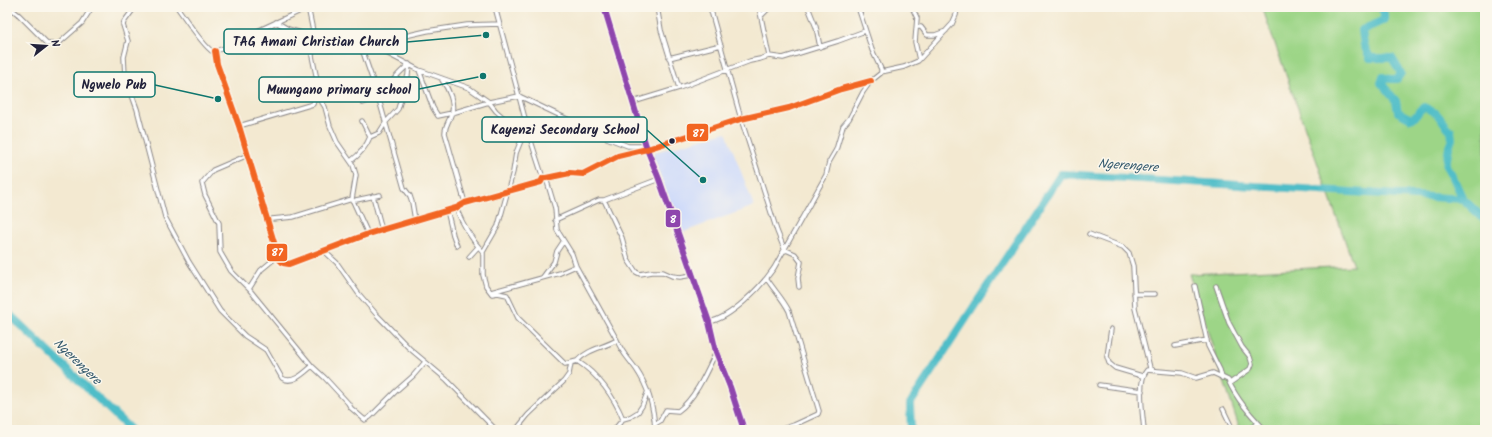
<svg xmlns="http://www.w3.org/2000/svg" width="1492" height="437" font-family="Kalam,sans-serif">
<rect width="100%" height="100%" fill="#fbf7ec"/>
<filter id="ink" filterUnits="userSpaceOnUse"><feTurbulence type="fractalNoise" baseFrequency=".025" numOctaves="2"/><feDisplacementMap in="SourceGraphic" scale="8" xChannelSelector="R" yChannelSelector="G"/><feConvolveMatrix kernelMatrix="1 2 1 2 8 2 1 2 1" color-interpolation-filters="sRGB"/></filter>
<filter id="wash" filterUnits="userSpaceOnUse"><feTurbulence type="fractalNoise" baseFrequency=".012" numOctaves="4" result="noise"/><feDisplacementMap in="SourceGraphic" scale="16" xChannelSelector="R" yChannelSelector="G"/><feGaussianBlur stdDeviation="0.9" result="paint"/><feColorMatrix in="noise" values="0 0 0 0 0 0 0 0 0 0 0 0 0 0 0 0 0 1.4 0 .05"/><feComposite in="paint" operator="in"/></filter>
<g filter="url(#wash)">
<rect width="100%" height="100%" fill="#f3e9d1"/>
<path fill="#cedafa" d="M726,132L754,206L681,233L652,153Z"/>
<path fill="#9dd587" stroke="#607c61" d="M1262,7H1485V430H1240L1189,274L1354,266Z"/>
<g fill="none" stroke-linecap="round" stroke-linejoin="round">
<path stroke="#50bdc8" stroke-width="8" d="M1381,7L1384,14V20L1362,30L1364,45L1370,58H1392L1401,73L1397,79H1390L1383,77L1381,83L1396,101L1398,112L1411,119L1415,117L1420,110L1424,107L1436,113L1451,131L1452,139L1449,147L1446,166L1451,173L1463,199
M7,312L131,430
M911,430L910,404L1061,174L1463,199L1485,220"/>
</g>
</g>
<g filter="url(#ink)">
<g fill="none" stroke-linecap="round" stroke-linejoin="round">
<g stroke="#8a8686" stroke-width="5.5">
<path id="minor" d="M9,7L19,15L48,44H58L82,23L92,7
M135,7L124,22L123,25L128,41L124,57L125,76L137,109L165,217L189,262L220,311L245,336L266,350L282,378C292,385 304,373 312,366
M177,7C185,18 203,46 213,52L227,47L240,39L309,7
M308,7L314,36L312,56L318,84L316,93L325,107L330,126L337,142L353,165L356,175L352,199L368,234
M495,7L531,141L543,178
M604,7L647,149L659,179L709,322L716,352L730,387L744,430
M657,7L661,30L679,88
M710,7L741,119L777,231L785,251L786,250L795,254L801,262L798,278L799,287
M759,7L769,56
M808,7L816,27L820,47
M912,7L917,18L915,42L919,60
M761,16L770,7
M276,22L288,29L345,46H361L427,31L467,25L499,24
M917,27H921L927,35H935L946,31
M369,44L419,70L469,88L489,102L496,111L523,135
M361,46L378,96L404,188L410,196L412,202L415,220
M215,51L217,64L239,126L279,259L283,263L289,264L368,234L456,208L465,203L541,182L543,178H546L570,173L583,174L618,156L647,149L741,119L789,108L841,89L871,81
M669,58L721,45
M419,70L433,108L438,116L452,113L489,102L519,96L607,138L628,146H646
M881,72L904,67L918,61L952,24L956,15L957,7
M442,80C448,88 456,104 451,115C449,122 445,125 445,133L465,203
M633,102L679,88L750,61L760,59L769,56L783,58L838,41L865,31
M363,103L384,95C390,82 398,74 409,64
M362,121L370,137
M239,126L313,104L316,93
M528,128L524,133L516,153L513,172L498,226L483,252V275L486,286L492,294L498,293L507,295L518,318L565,364L577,361C598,374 614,397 623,419
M248,155L213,170L202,183L205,195L219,223L220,252L231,271L249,289L312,366L325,378L348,403L351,408L365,420L370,417L396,391L413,376L425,362
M351,161C359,155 366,147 370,137L379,133L386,122L398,109L408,75L409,64
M546,178L555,208L557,230L572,254L576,266L617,340C621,352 629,359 636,369C649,388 654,407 655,430
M373,196L382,230
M356,200L380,195
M604,200L622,238L628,260L636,272L640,274L651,272H663L672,276L680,277L692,275
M456,208C463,225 470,238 483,252
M447,210L453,235L457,246
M272,219L293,217L352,199
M555,220L599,200H604L659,179
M1089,234L1123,247L1129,253L1133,266L1135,308L1150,368L1153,370
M323,250L337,263L358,293L377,315L409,348L447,380L496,430
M469,257L478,247
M543,277L554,262L557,251L563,242
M767,279C774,290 783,299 789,311L819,411L818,414L794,425L779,430
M1195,286L1208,346L1220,370L1222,378
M1216,286L1229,323L1242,347L1250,357L1252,364L1250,369L1230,383
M249,289L261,270L278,256
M491,292L560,273L576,266
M1134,294H1155
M709,322C731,318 761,287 774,268L826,175L829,162L836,150L843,126L849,119L863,92L871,81L881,73V69L872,50L858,7
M1111,329L1107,357L1109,363L1115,368L1142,376
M1175,346L1207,340
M577,361C588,349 603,348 617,340
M1099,385L1142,391
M1223,409L1233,430
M655,424L660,421L666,410L678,411C695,399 707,371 716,352
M516,430L528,415L564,381L569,374L571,363
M614,430L623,419L630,417L638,412L642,406L648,391
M1144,430C1143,416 1137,380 1147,370L1182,373L1196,378L1213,373L1228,380C1237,400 1250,414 1265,430
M1248,430L1258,423"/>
</g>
<use href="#minor" stroke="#fff" stroke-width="3.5"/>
<g stroke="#fbf7ec" stroke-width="9">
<path id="bus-1" d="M604,7L647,149L659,179L709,322L716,352L730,387L744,430"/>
</g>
<g stroke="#fbf7ec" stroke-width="9">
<path id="bus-2" d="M215,51L217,64L239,126L279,259L283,263L289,264L368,234L456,208L465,203L541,182L543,178H546L570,173L583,174L618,156L647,149L741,119L789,108L841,89L871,81"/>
</g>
<use href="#bus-1" stroke="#8e44ad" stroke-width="6"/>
<use href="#bus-2" stroke="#f26522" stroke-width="6"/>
</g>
</g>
<circle fill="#22223b" stroke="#fbf7ec" stroke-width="1.5" cx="672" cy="141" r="3.5"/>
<g text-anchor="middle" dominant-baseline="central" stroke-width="3" stroke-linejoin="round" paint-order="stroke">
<g font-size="13" font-style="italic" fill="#32586c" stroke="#fbf7ec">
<text transform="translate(1128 166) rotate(4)">Ngerengere</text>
<text transform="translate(77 362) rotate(44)">Ngerengere</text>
</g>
</g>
<path fill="none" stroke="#0f766e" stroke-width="1.5" d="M486 35L407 42M218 99L155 85M483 76L419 89M703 180L647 130"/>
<g fill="#0f766e" stroke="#fbf7ec" stroke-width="1.5">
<circle cx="486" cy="35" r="4"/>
<circle cx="218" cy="99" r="4"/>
<circle cx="483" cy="76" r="4"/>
<circle cx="703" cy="180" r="4"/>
</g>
<g fill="#fbf7ec" stroke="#0f766e" stroke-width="1.5">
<rect x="224" y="29" width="183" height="25" rx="4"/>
<rect x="74" y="72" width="81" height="25" rx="4"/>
<rect x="259" y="77" width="160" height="25" rx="4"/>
<rect x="482" y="117" width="165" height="25" rx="4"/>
</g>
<g font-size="13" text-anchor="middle" font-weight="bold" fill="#22223b">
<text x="316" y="46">TAG Amani Christian Church</text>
<text x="114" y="89">Ngwelo Pub</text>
<text x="339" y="94">Muungano primary school</text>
<text x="565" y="134">Kayenzi Secondary School</text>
</g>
<g stroke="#fbf7ec" stroke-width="1.5">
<rect x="686" y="123" width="23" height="19" rx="4" fill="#f26522"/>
<rect x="665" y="209" width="16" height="19" rx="4" fill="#8e44ad"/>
<rect x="266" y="243" width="22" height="19" rx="4" fill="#f26522"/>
</g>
<g font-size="11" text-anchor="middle" font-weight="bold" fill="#fff">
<text x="698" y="137">87</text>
<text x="673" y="223">8</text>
<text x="277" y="256">87</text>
</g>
<rect width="1492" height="437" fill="none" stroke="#fbf7ec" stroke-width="24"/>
<g transform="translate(46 46) rotate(73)" stroke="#fbf7ec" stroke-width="3" paint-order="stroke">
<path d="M0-3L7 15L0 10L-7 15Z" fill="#22223b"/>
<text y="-6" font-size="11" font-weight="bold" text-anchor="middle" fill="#22223b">N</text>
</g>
</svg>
